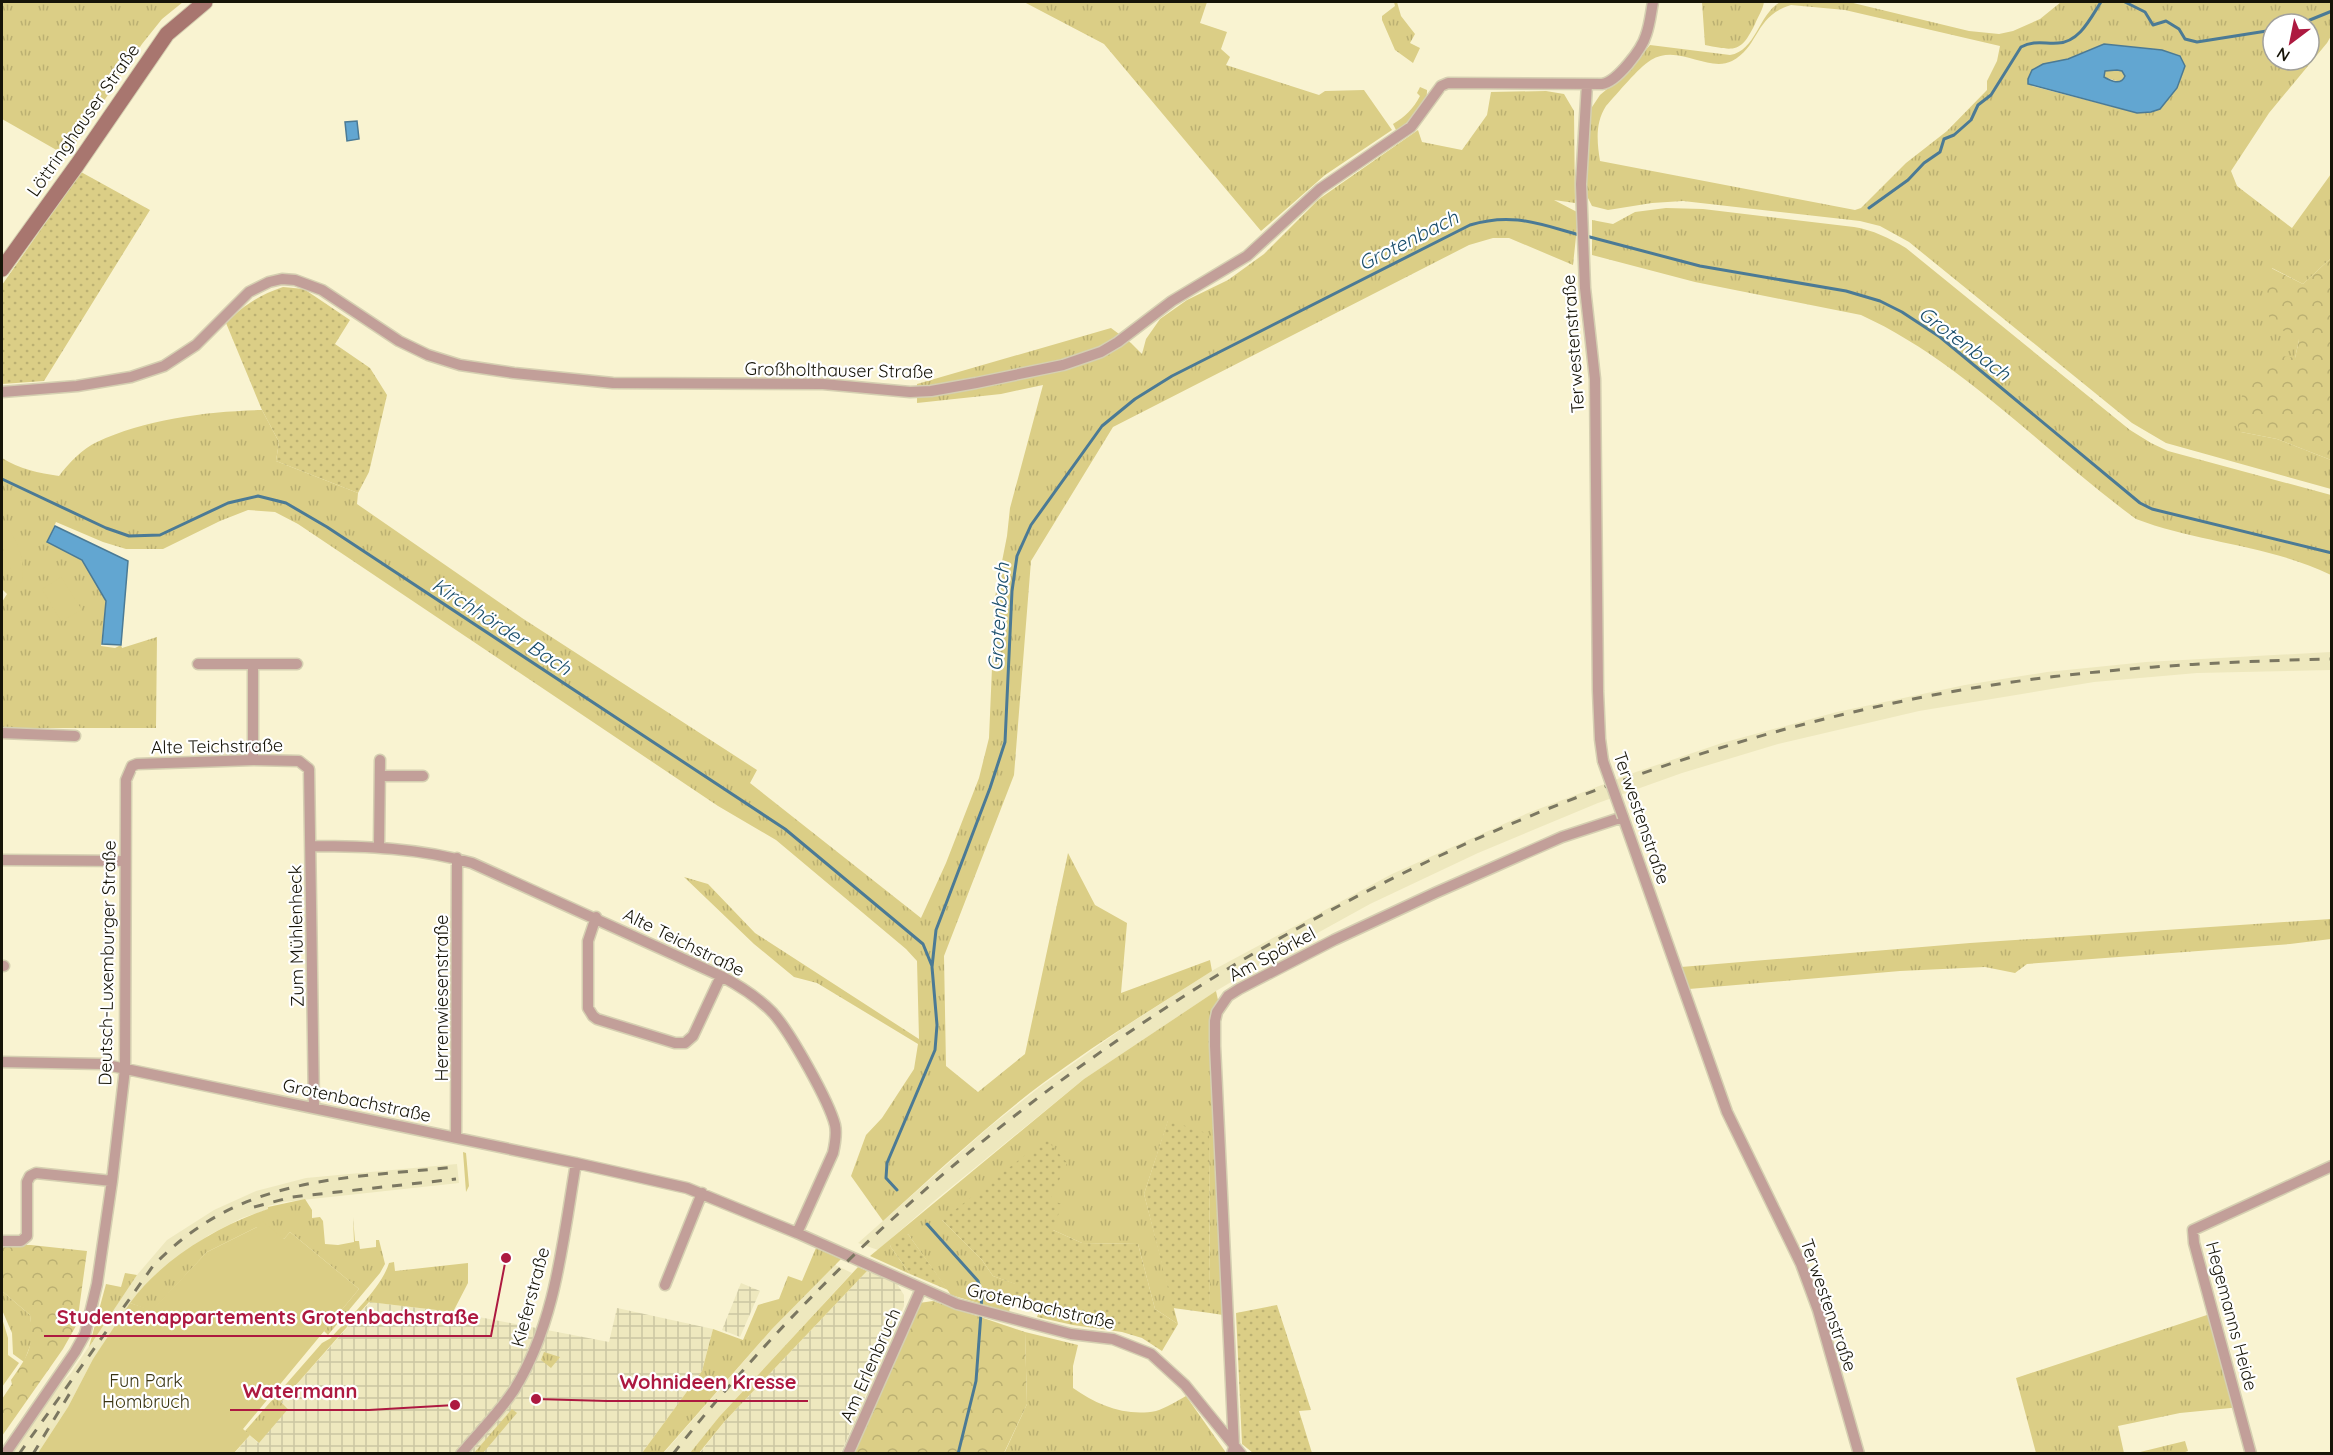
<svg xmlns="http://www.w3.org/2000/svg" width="2333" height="1455" font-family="Quicksand,sans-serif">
<defs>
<pattern id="industrial-grid" width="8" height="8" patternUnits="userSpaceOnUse" patternTransform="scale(1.5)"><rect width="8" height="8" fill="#eee8be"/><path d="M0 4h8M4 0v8" fill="none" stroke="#cbc6a2"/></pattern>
<pattern id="grass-tufts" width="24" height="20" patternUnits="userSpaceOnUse" patternTransform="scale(1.5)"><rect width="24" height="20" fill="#dbce86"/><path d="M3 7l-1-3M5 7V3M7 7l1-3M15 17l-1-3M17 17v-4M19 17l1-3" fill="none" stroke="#bbb072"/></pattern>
<pattern id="forest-crowns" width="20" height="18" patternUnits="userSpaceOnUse" patternTransform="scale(1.5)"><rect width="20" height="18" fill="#dbce86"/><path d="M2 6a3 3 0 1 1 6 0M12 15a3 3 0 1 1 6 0" fill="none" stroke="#bbb072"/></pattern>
<pattern id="garden-dots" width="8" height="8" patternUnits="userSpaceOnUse" patternTransform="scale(1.5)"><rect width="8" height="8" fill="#dbce86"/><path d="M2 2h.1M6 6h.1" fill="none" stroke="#bbb072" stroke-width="1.8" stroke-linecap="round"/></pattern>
</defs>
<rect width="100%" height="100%" fill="#f9f3d1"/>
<path fill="#eee8be" d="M2331,652V670L2197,673L2094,682L1919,711L1778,744L1682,773L1598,803L1478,853L1370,904L1263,963L1216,991L1084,1079L933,1202L878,1250L858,1243L988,1128L1041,1086L1126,1026L1215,969L1392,874L1528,813L1636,772L1722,743L1837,712L1965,685L2047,672L2146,662Z
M457,1164L459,1183L284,1202L268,1206L269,1209L242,1218L209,1235L172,1261L135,1297L93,1359L68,1407L38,1453L11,1454L53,1393L71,1373L137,1275L167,1240L214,1210L256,1191L306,1178Z
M835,1265L852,1273L719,1417L690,1453L663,1454L772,1329Z"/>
<path fill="url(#industrial-grid)" d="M867,1271L897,1284L904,1295V1306L841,1453L699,1454L724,1422Z
M741,1283L760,1291L740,1337L722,1330Z
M370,1302L453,1312L609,1342L617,1308L713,1329L702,1371L642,1453L234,1454L250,1435L258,1443L288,1408L281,1402Z"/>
<path fill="url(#grass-tufts)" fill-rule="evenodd" d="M2,2H183L162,19L142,44L67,156L2,119Z
M1024,2H1207L1200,23L1227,32L1221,49L1230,57L1226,65L1319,95L1325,91L1364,90L1392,130L1325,175L1261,231L1104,44Z
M1394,2H1397L1401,16L1415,34L1410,43L1420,48L1413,63L1395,50L1382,20V16L1395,6Z
M1702,2H1764C1763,9 1758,17 1755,24C1741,53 1735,51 1705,45Z
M1780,2H1849L1969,31L1999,34L2013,31L2040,19L2061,2H2331V36L2327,43L2269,113L2231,171L2237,186L2292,228L2331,174V258L2303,284L2272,268L2299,340L2295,358L2241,432L2277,439L2331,460V489L2166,443L2132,423L1909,242L1880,226L1860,221L1683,201L1652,203L1608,210L1592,206L1585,192L1590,110L1600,95L1626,73L1650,45L1730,55C1756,51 1758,15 1780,2ZM1791,5L1845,10L2000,46L1997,61L1987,81V90L1947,131L1906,163L1861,208L1855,210L1600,161C1597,142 1595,123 1606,106C1618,93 1638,68 1651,60C1678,43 1708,73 1732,61C1760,46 1754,16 1791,5ZM2273,24H2309V60H2273ZM2104,44L2162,50L2180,56L2160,109L2137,113L2032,86L2043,64L2068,59Z
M2117,70L2122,71L2125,76L2120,82L2104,77L2105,71Z
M1420,87L1427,90C1428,106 1409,123 1397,132L1393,124C1405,117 1413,109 1420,96L1417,93Z
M1546,91L1564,94L1574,111L1575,203L1554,200L1577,212L1578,218L1573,265L1509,238H1493L1469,245L1113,427L1031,561L1014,775L944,956L946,1066L978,1092L1025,1054L1068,853L1095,905L1127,923L1121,993L1210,960L1212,971C1155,1007 1097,1043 1043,1083C987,1125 935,1174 883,1221L851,1176L866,1135L882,1118L914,1069L918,1044L817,983L794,977L754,944L684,877L708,884L755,933L919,1039L917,961L906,949L776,840L718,806L298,524L275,512L248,510L220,521L163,549H126L103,542L56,522L47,542L82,560L106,601L101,646L115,648L121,645L122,648L157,637L156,728H2V602L7,594L3,590L2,592V458C19,469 39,473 59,476C68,464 83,448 97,442C145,419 209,411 262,410L279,442L276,461L358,493L357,504L522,618L757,770L750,783L921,918L946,863L979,778L989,738L995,597L1007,536L1010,508L1043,385L1001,394L917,403V384L1111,328L1131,343L1142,354L1146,339L1160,319L1187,300L1228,280L1264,254L1319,199L1418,130L1422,142L1462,150L1487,115L1491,92Z
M1666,208L1703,209L1854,227C1873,230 1889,238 1906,248L2130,430L2151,443L2168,451L2331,495V575C2270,545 2199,543 2136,519C2045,453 1964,362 1861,315L1695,282L1592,255V220L1613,224L1635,212Z
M2331,919V939L2290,944L2027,964L2015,973L1985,967L1900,971L1689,989L1681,967L1970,943Z
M1216,991L1218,1000L1213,1011L1223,1315L1210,1313L1209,1135L1168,1121L1144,1194L1178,1324L1155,1309L1138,1244L1082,1243L1053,1230L942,1220L982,1260L993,1276L1016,1284L1009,1312L951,1295L908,1234L890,1246L910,1274L870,1256L1084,1079Z
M463,1152L466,1153L469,1186L466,1192Z
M305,1199L312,1210V1218L320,1217L323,1221L325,1244L338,1245L354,1242L353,1217L355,1241H359L360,1249L376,1247V1240H379L385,1264L380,1273L328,1335L324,1331L359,1289L290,1232L284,1239L257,1227L207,1252L152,1311L130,1303C162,1259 218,1226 268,1209V1207Z
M816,1248L841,1259L772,1329L663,1453H642L702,1371L713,1329L743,1340L758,1305L779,1299L788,1276L802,1281Z
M394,1262L395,1271L468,1263V1283L453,1312L369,1302L281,1402L288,1409L259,1443L245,1431L322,1343L331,1338C349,1317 381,1289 389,1263Z
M858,1267L867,1271L724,1422L699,1453H690L719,1417Z
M125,1273L137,1275L89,1347L106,1284L121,1287Z
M2,1291L30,1315L33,1338L24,1362L13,1354L12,1333L2,1310Z
M2213,1313L2241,1407L2180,1413L2118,1426L2124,1453H2036L2016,1378Z
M1025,1332L1078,1345L1073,1366V1388C1097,1405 1126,1417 1156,1411C1166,1408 1177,1401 1186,1396L1227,1454H1004L1027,1404Z
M544,1352L560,1357L551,1368L541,1360Z
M512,1409L517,1413L483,1453H474Z
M2185,1441L2188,1451L2180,1454L2136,1453Z"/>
<path fill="url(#forest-crowns)" d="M2331,258V460L2277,439L2241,432L2234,417L2247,383L2276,355L2295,358L2299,340L2270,323L2264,277L2271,268L2303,284Z
M2,1245H31L87,1251L77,1324L63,1349L2,1436V1399L12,1384L11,1380C29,1354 34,1347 30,1315L2,1291Z
M933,1301L1025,1332L1027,1404L1004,1453L854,1454L919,1303Z"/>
<path fill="#dbce86" d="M2,524C18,536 26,563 22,582L15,587L13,575L2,546Z
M61,577L82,610L61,621L42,589Z
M262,1221L284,1239L290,1232L359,1289L243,1429L250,1435L234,1453H38L68,1407L93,1359L130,1303L152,1310L207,1252L257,1227Z
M2,1318L8,1338V1355L19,1363L2,1387Z"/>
<path fill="url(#garden-dots)" d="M81,172L150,210L44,381L2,384V285Z
M283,287L304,289L350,320L335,344L370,368L387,395L369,472L358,493L276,461L279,442L262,410L226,323C244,305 259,295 283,287Z
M1168,1120L1209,1134L1210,1313L1173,1308L1144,1194Z
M1046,1139L1067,1163L1050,1200L1062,1204L1053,1230L1082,1243L1138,1244L1155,1309L1178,1324L1162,1351L1142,1338L1122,1332L1073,1325L1037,1317L1041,1306L1012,1295L1015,1284L993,1276L982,1260L942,1220Z
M908,1234L948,1290L910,1274L890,1246L898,1237Z
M1277,1305L1311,1410L1299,1411L1312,1453H1253L1242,1444L1236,1313Z"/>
<path fill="#62a6d1" stroke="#4b7a95" stroke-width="1.5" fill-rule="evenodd" d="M2104,44L2162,50L2180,56L2185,66L2177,88L2160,109L2151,112L2137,113L2028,84V79L2032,70L2043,64L2068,59ZM2117,70L2122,71L2125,76C2121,86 2111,81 2104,77L2105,71Z
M357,121L359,139L347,141L345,122Z
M55,526L128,561L121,645L102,644L106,601L82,560L47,542Z"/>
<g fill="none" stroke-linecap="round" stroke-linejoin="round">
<path stroke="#4b7a95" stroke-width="3" d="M2125,2L2145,12L2153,25L2166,21L2179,29L2185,39L2197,42L2273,30
M2300,24L2332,11
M1869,208L1908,180L1924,163L1940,152L1944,139L1954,135L1971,120L1978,105L1991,95L2021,47C2034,40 2045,44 2058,43C2080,42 2091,17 2101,2
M1586,236L1700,266L1846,291L1880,301L1902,312L1940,337L2140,503L2152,509L2332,553
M2,479L106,528L129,536L160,535L228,503L258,496L286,503L327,527L785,829L923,944L932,966
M897,1190L886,1178L887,1163L935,1050L937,1025L932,967L936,930L990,788L1005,742L1012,591L1017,556L1031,525L1102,426L1135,399L1172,376L1470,225C1512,212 1539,224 1580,235
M927,1224L978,1281L982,1295L981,1307
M958,1454L976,1381L981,1313"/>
<g stroke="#d5cfb1" stroke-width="13">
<path id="street" d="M1587,84L1581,184L1585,288L1595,379L1598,691L1600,739L1603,761
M2,392L77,386L131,377L164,366L196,345L249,292L269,282L282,279L295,280L322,290L399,341L428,355L460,365L514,373L613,383L823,384L910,392L931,391L976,383L1063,365L1101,352L1118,342L1172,301L1247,256L1320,189L1411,127L1441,86L1448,83L1602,84C1617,82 1642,49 1646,35C1650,24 1651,12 1653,2
M198,664H253V760
M253,664H297
M2,733L75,736
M380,776H423
M311,846C366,846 419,848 472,863L721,976C740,986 758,997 773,1013C790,1032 829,1101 835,1125C837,1134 835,1144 833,1153L797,1233
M379,846L380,760
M2,860L125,861
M596,917L588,941V1008L593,1016L597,1019L675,1043H685L693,1036L721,976
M2,966H4
M2,1062L102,1064L576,1163L687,1188L797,1233L957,1304L1071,1334L1113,1339L1151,1354L1185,1385L1241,1454
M456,1138L457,858
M2,1241H21L27,1236V1182L30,1176L36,1173L112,1181
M665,1285L702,1193
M5,1454L75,1352L85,1334L97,1284L112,1181L125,1069L126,780L132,766L137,764L253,760L299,761L309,769L314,1107
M461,1454C478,1433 499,1413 514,1390C556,1323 563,1239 576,1163
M848,1454L921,1289
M1232,1454L1234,1447L1215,1046V1021L1217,1012L1228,996L1239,989L1334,940L1435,893L1562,837L1623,817L1727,1112L1801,1264L1818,1310L1859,1454
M2251,1454L2194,1243L2193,1230L2332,1166"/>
</g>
<g stroke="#d5cfb1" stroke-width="17">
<path id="secondary" d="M2,269L77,165L167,34L205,2"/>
</g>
<use href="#street" stroke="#c29f99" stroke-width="10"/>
<use href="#secondary" stroke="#a8766f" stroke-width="15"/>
<path stroke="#7b7761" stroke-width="3" stroke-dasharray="10 10" stroke-linecap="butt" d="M254,1207L292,1197L456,1179
M19,1454L153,1266C239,1176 340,1179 455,1167
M33,1454L73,1388
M673,1454C975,1071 1437,795 1913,699C2051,671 2192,662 2332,659"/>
<g stroke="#d5cfb1" stroke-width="13" stroke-linecap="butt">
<path id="street-bridge" d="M1603,761L1623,817"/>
</g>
<use href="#street-bridge" stroke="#c29f99" stroke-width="10"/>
</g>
<g text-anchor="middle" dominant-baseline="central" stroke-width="4.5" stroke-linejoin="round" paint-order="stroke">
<g font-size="18" fill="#161408" stroke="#fff">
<text transform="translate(83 120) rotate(-55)">Löttringhauser Straße</text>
<text transform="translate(1573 344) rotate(-94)">Terwestenstraße</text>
<text transform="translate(839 370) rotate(1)">Großholthauser Straße</text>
<text transform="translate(217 746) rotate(-1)">Alte Teichstraße</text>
<text transform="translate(1642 818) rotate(71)">Terwestenstraße</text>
<text transform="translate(296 936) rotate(-91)">Zum Mühlenheck</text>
<text transform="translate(684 942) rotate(26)">Alte Teichstraße</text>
<text transform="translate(1272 954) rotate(-28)">Am Spörkel</text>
<text transform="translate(107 963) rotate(-89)">Deutsch-Luxemburger Straße</text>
<text transform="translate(441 998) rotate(-90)">Herrenwiesenstraße</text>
<text transform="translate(357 1100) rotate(12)">Grotenbachstraße</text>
<text transform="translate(530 1297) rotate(-75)">Kieferstraße</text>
<text transform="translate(1829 1305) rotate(71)">Terwestenstraße</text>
<text transform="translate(1041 1306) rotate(13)">Grotenbachstraße</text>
<text transform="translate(2232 1316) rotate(75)">Hegemanns Heide</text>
<text transform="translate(870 1365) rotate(-66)">Am Erlenbruch</text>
</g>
<g font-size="18" fill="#393413" stroke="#fff">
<text x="146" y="1380">Fun Park<tspan x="146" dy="21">Hombruch</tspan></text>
</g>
<g font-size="20" font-style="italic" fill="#1b4f6d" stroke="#fff">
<text transform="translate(1408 240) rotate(-27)">Grotenbach</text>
<text transform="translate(1965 343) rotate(37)">Grotenbach</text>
<text transform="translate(998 617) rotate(-86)">Grotenbach</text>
<text transform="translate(502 626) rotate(33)">Kirchhörder Bach</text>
</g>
</g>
<path fill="none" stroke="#ad1940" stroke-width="2" d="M506 1258L491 1336H44M536 1399L607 1401H808M455 1405L369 1410H230"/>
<g fill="#ad1940" stroke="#fff" stroke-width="2">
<circle cx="506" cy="1258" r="6"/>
<circle cx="536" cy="1399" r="6"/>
<circle cx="455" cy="1405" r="6"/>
</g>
<g font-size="20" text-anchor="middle" font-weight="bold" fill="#ad1940" stroke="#fff" stroke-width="4.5" stroke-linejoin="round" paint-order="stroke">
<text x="268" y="1324">Studentenappartements Grotenbachstraße</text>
<text x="708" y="1389">Wohnideen Kresse</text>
<text x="300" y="1398">Watermann</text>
</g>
<rect width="2333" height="1455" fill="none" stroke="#161408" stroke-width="6"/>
<g transform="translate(2291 42) rotate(212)"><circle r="28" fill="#ffffff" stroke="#a2a19c" stroke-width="1.5"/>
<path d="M0-4.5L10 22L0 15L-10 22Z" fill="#ad1940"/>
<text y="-9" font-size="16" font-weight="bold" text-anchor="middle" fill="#161408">N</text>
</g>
</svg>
